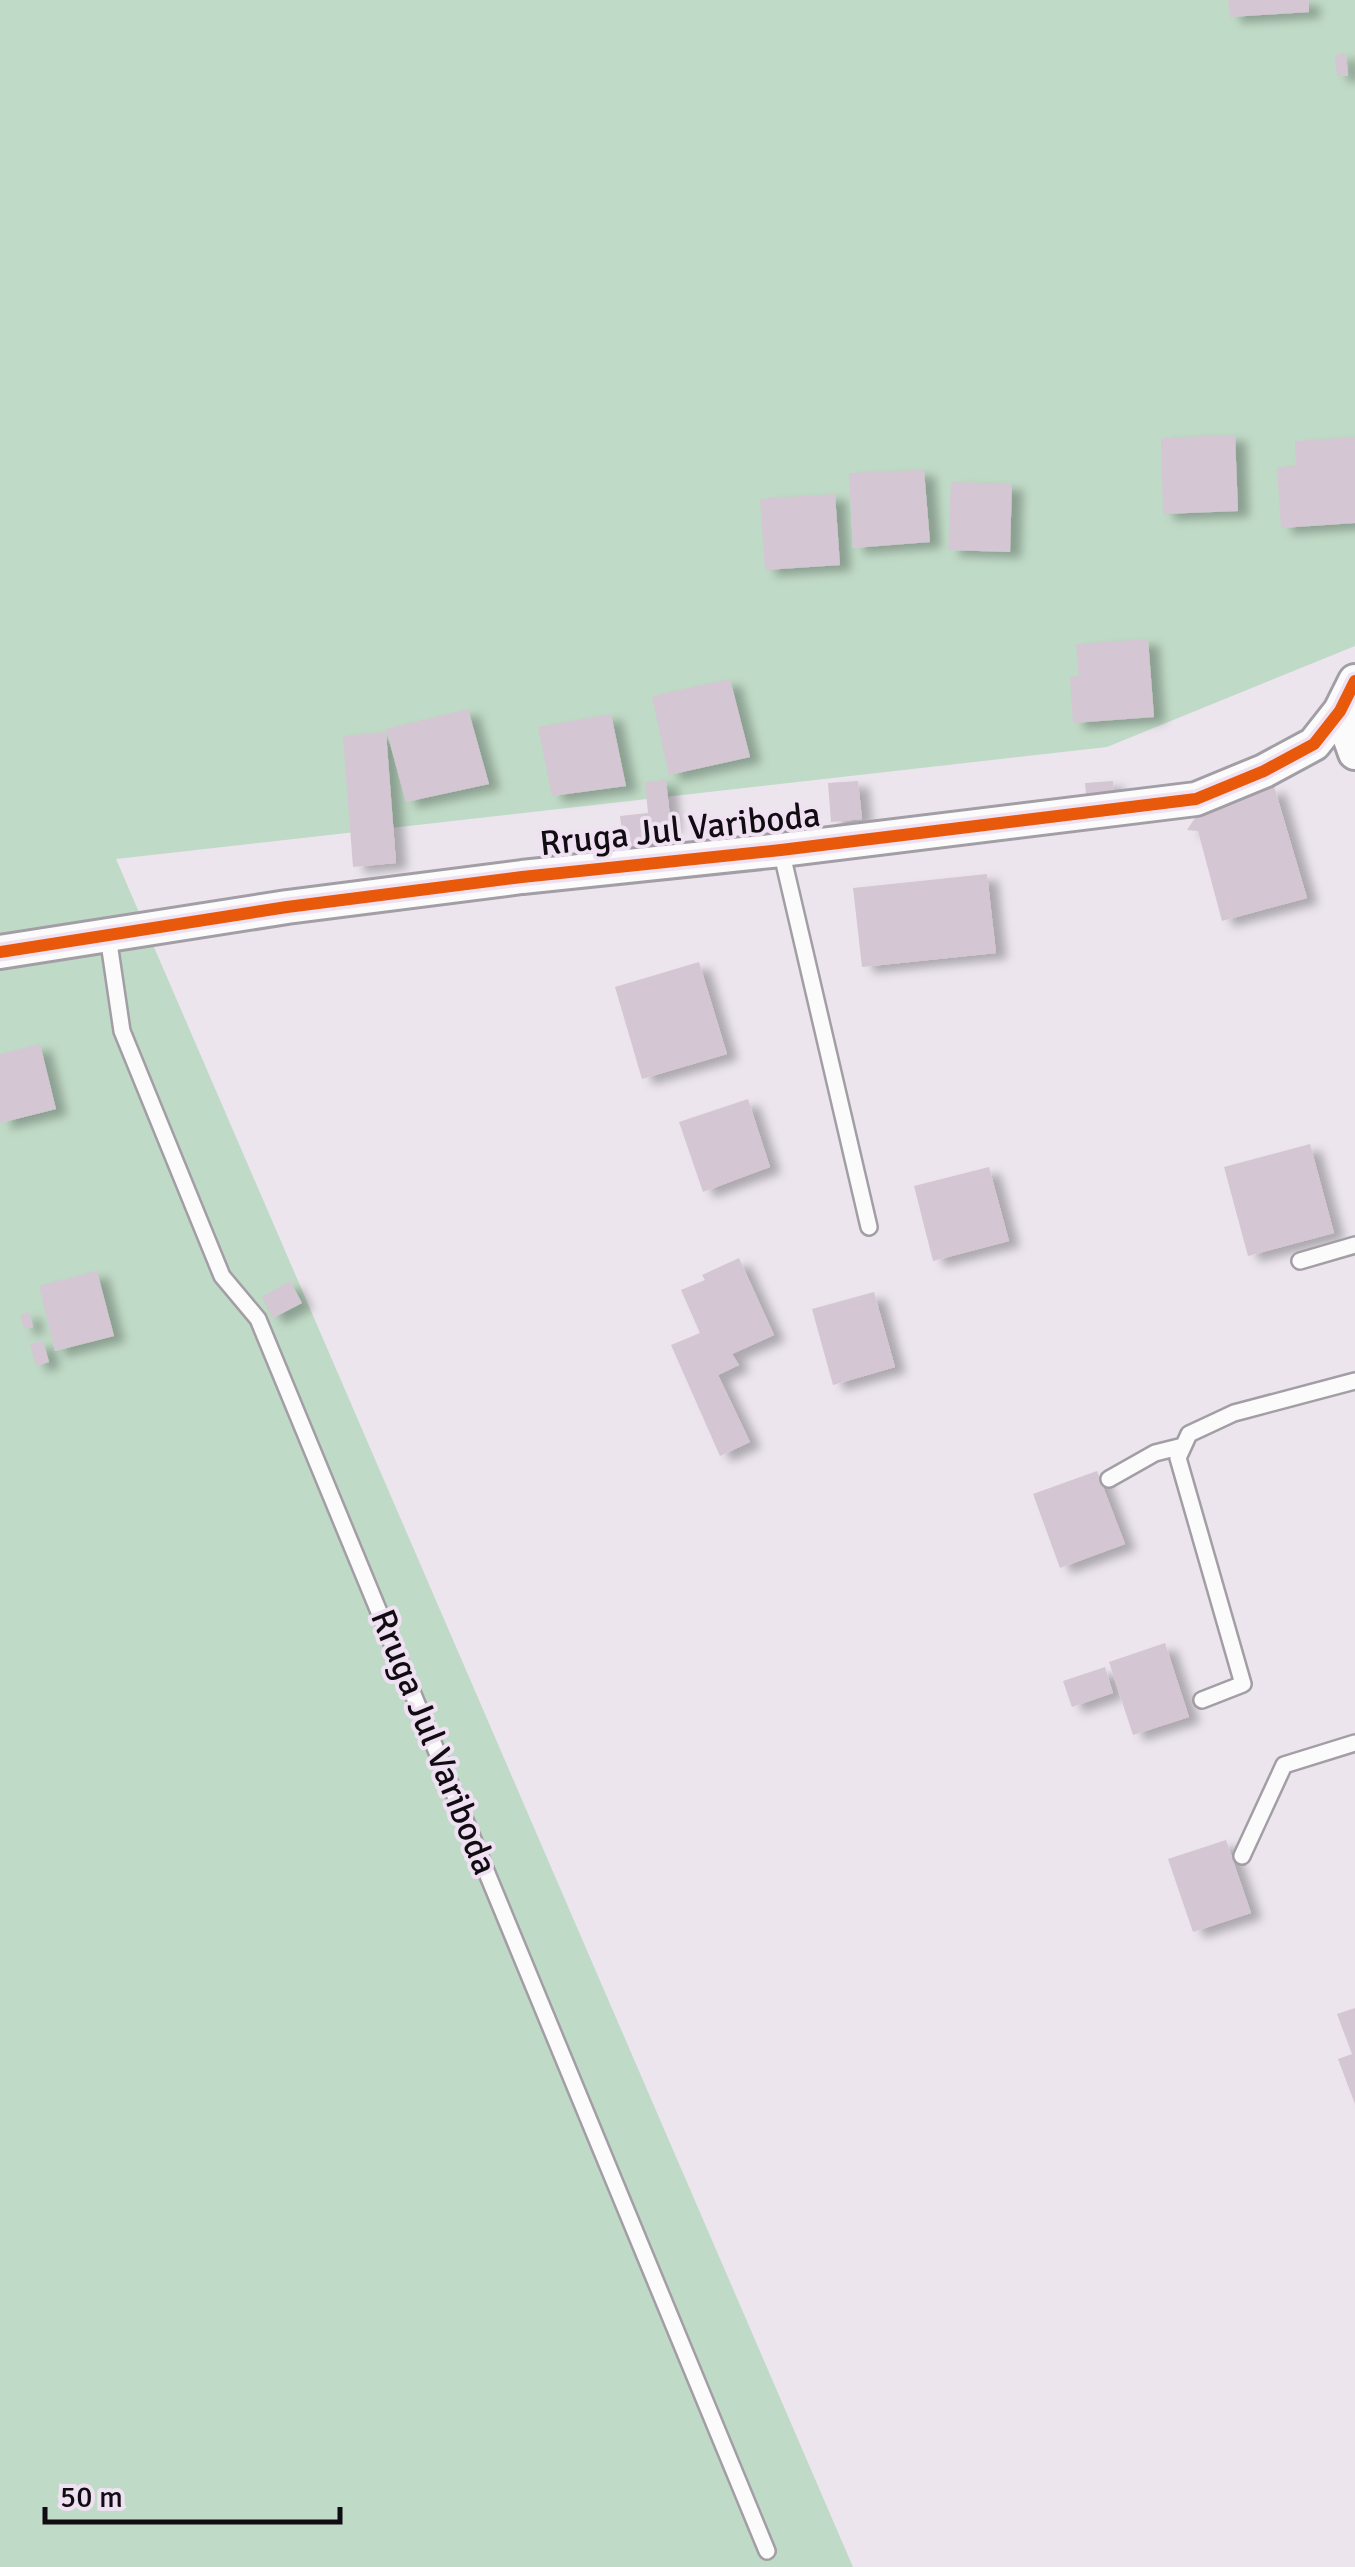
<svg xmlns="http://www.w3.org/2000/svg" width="1355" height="2567" font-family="Signika,sans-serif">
<defs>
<filter id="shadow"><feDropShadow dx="11" dy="6" stdDeviation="5" flood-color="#0004"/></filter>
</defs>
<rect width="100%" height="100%" fill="#ece5ee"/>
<path fill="#bfdac6" d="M0,0H1355V646L1107,747L116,859L853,2567H0Z"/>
<path fill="#d4c6d2" filter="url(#shadow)" d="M1228,0H1309V12L1230,17Z
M1346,53L1348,76H1337L1335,55Z
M1235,435L1238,511L1163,514L1161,438Z
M1355,437V523L1281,528L1277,467L1296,466L1295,441Z
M924,470L930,542L853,548L849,473Z
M951,482L1012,484L1010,552L948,550Z
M835,494L840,565L765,570L760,499Z
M1148,639L1154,717L1073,723L1070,677L1079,676L1076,644Z
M730,679L750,757L669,775L652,696Z
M468,709L489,784L406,802L386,729Z
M611,714L626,786L552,796L538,727Z
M386,732L396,863L353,867L343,736Z
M666,780L671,827L649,829L651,851L625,854L620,816L648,813L645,782Z
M858,781L862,819L831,822L828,783Z
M1113,781L1114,792L1086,794L1085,783Z
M1274,786L1307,898L1222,921L1198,831L1187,830L1201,809L1237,801Z
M987,874L996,953L862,967L853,888Z
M699,962L727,1054L642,1079L615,987Z
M40,1044L56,1109L0,1123V1054Z
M748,1099L770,1167L703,1192L679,1122Z
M1310,1144L1334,1233L1248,1256L1224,1167Z
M989,1167L1009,1241L933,1261L914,1186Z
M739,1258L774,1335L732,1354L739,1365L718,1375L750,1442L720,1456L671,1345L700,1333L681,1290L705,1280L702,1275Z
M97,1271L114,1336L55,1351L39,1286Z
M290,1281L302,1303L273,1318L262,1297Z
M874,1292L895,1367L833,1385L812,1309Z
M29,1312L33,1327L24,1329L20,1315Z
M43,1341L49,1362L36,1366L30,1344Z
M1097,1471L1125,1544L1060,1568L1033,1494Z
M1165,1643L1189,1717L1133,1735L1109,1662Z
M1105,1667L1113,1693L1072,1707L1063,1681Z
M1226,1840L1251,1913L1193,1932L1168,1859Z
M1355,2008V2104L1338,2059L1352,2054L1337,2014Z"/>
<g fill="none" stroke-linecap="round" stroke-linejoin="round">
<g stroke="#a39ea5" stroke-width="20">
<path id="service" d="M781,850L869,1227
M108,936L122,1031L222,1276L258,1319L767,2551
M1300,1261L1355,1245
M1109,1479L1155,1453L1183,1446
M1202,1700L1243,1684L1178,1458L1189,1434L1234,1413L1355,1381
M1242,1856L1284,1765L1355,1743"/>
</g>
<g stroke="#a39ea5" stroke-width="38">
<path id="minor" d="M1340,711L1355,753
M0,952L287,907L522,877L781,850L1196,799L1264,771L1314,744L1340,711L1355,681"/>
</g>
<use href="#service" stroke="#fcfbfc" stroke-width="15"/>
<use href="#minor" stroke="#fcfbfc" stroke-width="32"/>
<g stroke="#efe1f2" stroke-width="19">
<path id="cycleway" d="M0,952L287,907L522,877L781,850L1196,799L1264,771L1314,744L1340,711L1355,681"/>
</g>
<use href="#cycleway" stroke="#e8590c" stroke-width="12"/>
</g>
<g text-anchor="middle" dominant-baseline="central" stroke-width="8" stroke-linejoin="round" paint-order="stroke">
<g font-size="35" fill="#110c12" stroke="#efe1f2">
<text transform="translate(680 829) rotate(-6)">Rruga Jul Variboda</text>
<text transform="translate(434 1742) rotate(68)">Rruga Jul Variboda</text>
</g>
</g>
<path d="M45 2507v15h295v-15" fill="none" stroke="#110c12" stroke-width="5"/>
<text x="60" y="2507" font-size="30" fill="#110c12" stroke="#efe1f2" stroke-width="8" paint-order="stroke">50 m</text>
</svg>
